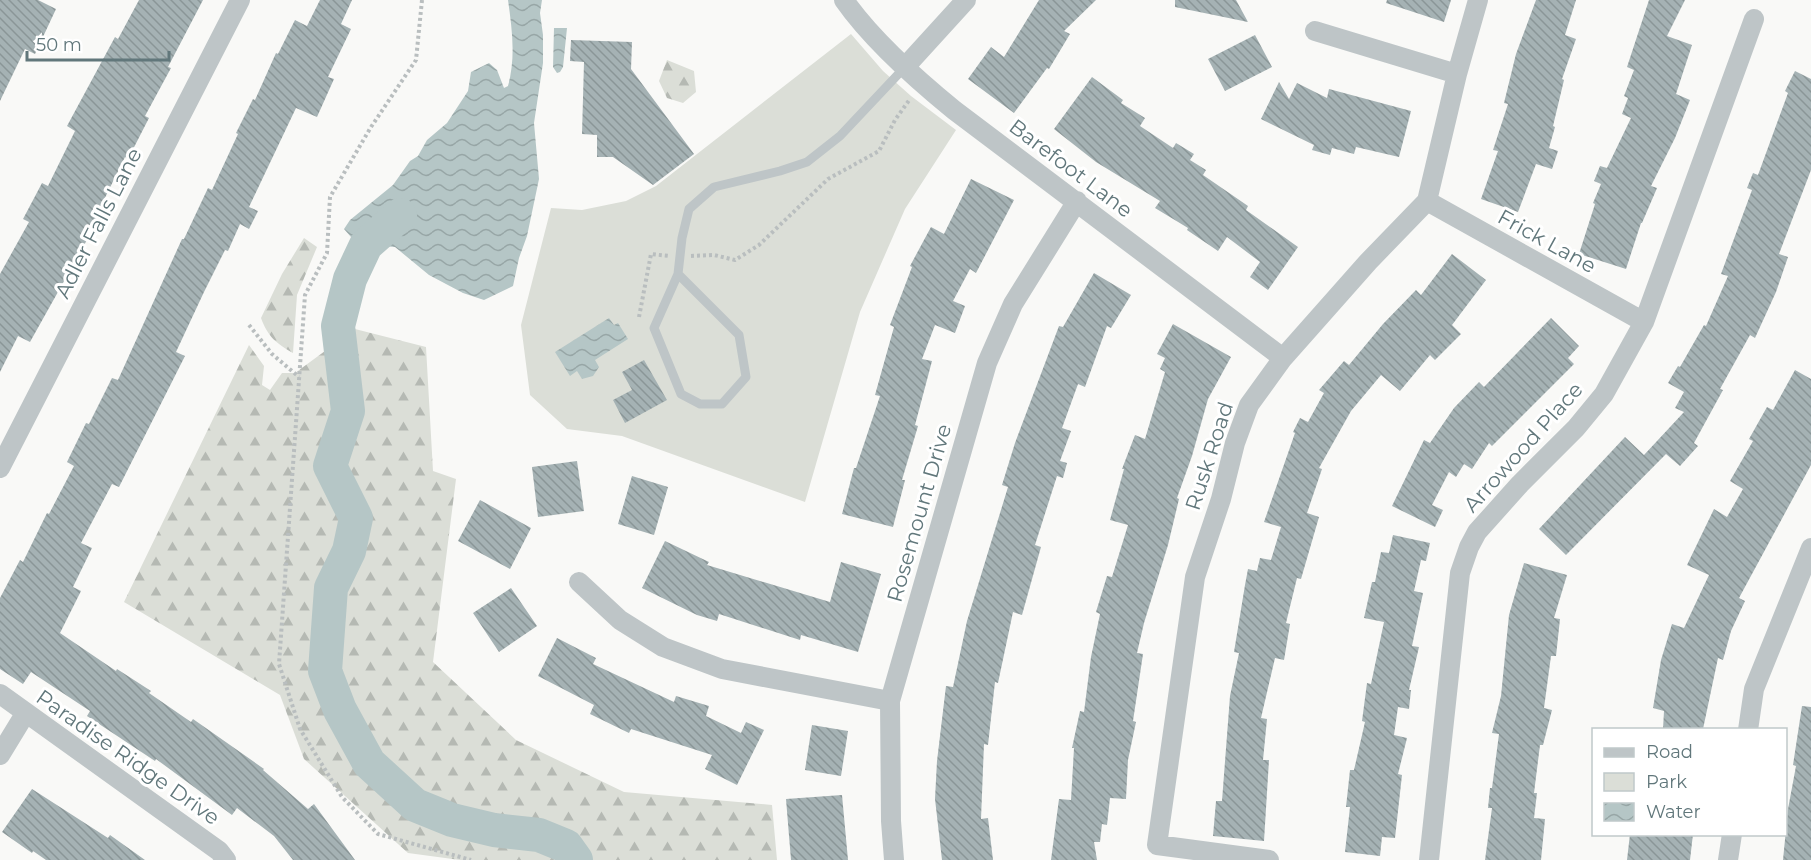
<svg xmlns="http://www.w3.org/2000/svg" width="1811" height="860" font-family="Montserrat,sans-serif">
<defs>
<pattern id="forest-firs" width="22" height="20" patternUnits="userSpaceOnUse" patternTransform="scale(1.5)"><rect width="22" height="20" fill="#dbded7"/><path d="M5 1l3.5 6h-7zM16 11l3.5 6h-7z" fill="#b5b9b3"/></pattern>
<pattern id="water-waves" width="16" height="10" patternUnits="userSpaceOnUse" patternTransform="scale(1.5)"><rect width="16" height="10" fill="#b5c6c6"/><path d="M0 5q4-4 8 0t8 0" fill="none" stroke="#97a6a6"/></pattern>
<pattern id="building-back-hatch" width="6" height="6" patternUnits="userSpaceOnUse" patternTransform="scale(1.5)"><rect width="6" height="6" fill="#a5b2b4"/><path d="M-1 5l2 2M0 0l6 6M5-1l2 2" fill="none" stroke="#8a9697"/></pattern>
</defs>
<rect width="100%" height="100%" fill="#f9f9f7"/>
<path fill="url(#forest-firs)" d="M667,60L694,71L696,92L683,103L667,98L659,81Z
M304,238L317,247L297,295L293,353C276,343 268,337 261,318L282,274Z
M355,329L426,347L433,471L456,479L433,662L516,740L624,792L772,805L777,860H460L408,853L304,759L280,695L124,602L249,345L264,366L262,385L270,390L282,373H295Z"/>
<path fill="#dbded7" d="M851,34L883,71L911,96L956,130L905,209L860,312L805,502L622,436L567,429L530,395L521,325L551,208L582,210L626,201L656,186Z"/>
<path fill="url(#water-waves)" d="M508,0H542L540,13L543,35V63L534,123L539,179L527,236L519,258L513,286L484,300L463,293L429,275L395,247L366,245L351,237L344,229L350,220L393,185L410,161L418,156L427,140L447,123L468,91L471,72L489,63L497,70L504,88L508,86C516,57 512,29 508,0Z
M554,28H567L563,67L560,72L557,73L553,67Z
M609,318L614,325L618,323L628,339L595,360L599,367L593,376L582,379L577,371L570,376L555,352Z"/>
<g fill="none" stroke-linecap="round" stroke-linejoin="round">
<path stroke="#b5c6c6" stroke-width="34" d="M400,215L366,245L350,279L338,326L348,411L330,466L356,518L349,551L331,588L325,671L340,710L369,763L415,805L452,820L494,830L539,835L566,846L576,860"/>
</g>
<path fill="url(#building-back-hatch)" d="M0,0H38L56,9L35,54L25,49L0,101Z
M139,0H203L168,67L171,68L145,116L149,118L128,159L125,157L98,212L101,214L82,249L30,342L18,336L0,372V274L29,222L23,219L42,183L48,186L75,131L67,126L115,37L118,39Z
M320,0H352L341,24L351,29L328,77L334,79L317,117L296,108L249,207L258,211L249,229L240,224L228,251L225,250L204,292L176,352L185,356L119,487L112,484L81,543L92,548L73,587L81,591L60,633L116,671L117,669L151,691L149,693L191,722L193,719L264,769L263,770L308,809L314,804L355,860H293L274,836L237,808L232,815L156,759L155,761L87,716L90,711L31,672L23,684L0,669V598L20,560L23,562L47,513L49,514L74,466L67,462L86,423L89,424L112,378L118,380L182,239H184L208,188L212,190L238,134L236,133L253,99L255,100L276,53L278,54L295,20L307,26Z
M1039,0H1096L1064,31L1070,34L1049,69L1047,68L1014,113L968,79L991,47L1004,57Z
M1175,0H1236L1248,22L1175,7Z
M1387,0H1451L1444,22L1386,3Z
M1536,0H1576L1565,35L1576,39L1562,79L1564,80L1553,126L1555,127L1549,148L1558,151L1552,169L1536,164L1518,212L1481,199L1498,151L1493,150L1508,104L1504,103L1516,54Z
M1649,0H1685L1667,36L1692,45L1676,94L1690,100L1675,138L1651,186L1657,188L1642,223H1641L1626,269L1579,254L1595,204L1593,203L1601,184L1594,181L1600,166L1607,168L1631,118L1622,114L1628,98L1624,96L1634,70L1627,67Z
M1255,35L1272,67L1225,91L1208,59Z
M571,40L632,42L631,69L694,154L653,185L613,157H597V135L582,134L584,62L570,61Z
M1795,71L1811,79V170L1779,254L1788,257L1776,292L1755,338L1750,335L1720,389L1723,390L1694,443L1698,446L1680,466L1666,454L1566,555L1539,529L1625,437L1644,455L1684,412L1675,408L1684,392L1668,383L1678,366L1680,367L1704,325L1706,326L1728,276L1721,274L1752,190L1747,188L1753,173L1758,175L1788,93L1785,91Z
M1092,77L1123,100L1121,103L1145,118L1140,126L1173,148L1176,143L1194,154L1190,160L1206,170L1203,175L1248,206L1246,210L1298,247L1268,290L1250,277L1260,262L1227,237L1218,251L1187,230L1188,228L1155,208L1160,201L1096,162L1054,129Z
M1279,82L1289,99L1297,83L1327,98L1329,89L1411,111L1399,157L1356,147L1354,154L1332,148L1330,155L1312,150L1314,145L1261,119Z
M971,179L1014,200L976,273L970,269L953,301L965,306L955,333L935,325L922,359L932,361L915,425L918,426L902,480H905L893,527L842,514L854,468H856L880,396L875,395L894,327L890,325L912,267L910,266L931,227L944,234Z
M1452,254L1486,280L1452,325L1461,334L1435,360L1430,355L1400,391L1381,375L1351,411L1319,468L1322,469L1307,513L1319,517L1301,579L1297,578L1286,623L1290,624L1284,660L1275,658L1261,718L1267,719L1263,760H1269L1264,841L1213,836L1216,801H1222L1230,696L1239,653L1234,652L1245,585L1248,569L1257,571L1260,558L1271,560L1281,527L1264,522L1295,433L1293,432L1300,418L1308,422L1324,393L1319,390L1344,361L1349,365L1383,324L1416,290L1421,295Z
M1094,273L1131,295L1111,328L1107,326L1085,387L1078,384L1062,428L1071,431L1060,461L1067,463L1063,478L1057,476L1035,545L1041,547L1022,615L1013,612L998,683L995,682L988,745L984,744L981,819L988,818L993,860H942L935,799L937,761L946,686L953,687L967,621L1008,487L1002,485L1015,443L1059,326L1063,327Z
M1551,318L1579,346L1568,358L1574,364L1492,446L1489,443L1472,469L1464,464L1456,477L1449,472L1432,505L1443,510L1435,527L1392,506L1424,440L1430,443L1454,408L1479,382L1484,387Z
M1173,324L1231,357L1208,399L1192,456L1177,498L1179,499L1168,545L1144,623L1137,653L1143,654L1133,721L1136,722L1128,760L1126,799L1110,798L1107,825L1102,824L1100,842H1094L1097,860H1051L1059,799L1071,800L1074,748H1072L1080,711L1084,712L1091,657L1100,614L1096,612L1107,576L1112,577L1128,525L1110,520L1124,469H1122L1135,435L1145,439L1165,372L1160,369L1165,358L1157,354Z
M644,360L667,400L625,423L613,400L632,390L622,372Z
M1795,370L1811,379V465L1739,598L1745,601L1731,631L1723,660L1718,658L1703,729H1663L1664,711L1653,708L1661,660L1672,624L1684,628L1709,575L1687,565L1714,509L1727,517L1743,489L1730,481L1753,441L1749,439L1767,407L1773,410Z
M577,461L584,511L538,517L532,467Z
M632,476L668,487L654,535L618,524Z
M480,500L531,528L510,569L458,541Z
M1393,535L1430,543L1426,561L1421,560L1414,591L1423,593L1412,646L1419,647L1409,690H1411L1409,709L1398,707L1394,735L1407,738L1398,774L1402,775L1395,838L1382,837L1380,856L1345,852L1350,807H1346L1350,770H1354L1365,722L1362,721L1367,683L1371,684L1384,622L1364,618L1372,582H1375L1381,552L1389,553Z
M665,541L709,562L707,565L830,602L841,562L881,574L858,652L801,635L800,640L719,614L717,621L697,615L642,588Z
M1524,563L1567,575L1554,618L1560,619L1556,656H1551L1544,708L1552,710L1543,745H1540L1534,793H1537L1534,818L1545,819L1541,860H1485L1492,808H1488L1490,788H1492L1499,734L1492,733L1501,696L1509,615Z
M511,588L537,626L499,652L473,613Z
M557,638L596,658L593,664L674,702L676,696L709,706L706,716L741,733L746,722L764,730L737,785L705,769L712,755L631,729L629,733L590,714L594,705L538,676Z
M1802,706L1811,707V860H1783L1788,809L1796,766L1793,765Z
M812,725L848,731L841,776L805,770Z
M32,789L108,838L110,835L145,860H46L33,851L32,853L2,832Z
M842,795L848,860H791L786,799Z
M1630,834H1693L1690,860H1627Z"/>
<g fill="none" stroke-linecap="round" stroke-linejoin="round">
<path stroke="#b9bebf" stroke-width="4" stroke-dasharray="3 3" stroke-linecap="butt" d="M422,0L416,60L371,127L330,197L327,253L305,295L279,664L300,729L342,797L378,834L471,860
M691,256L714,255L735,260L759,245L828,179L879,151L895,120L910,99
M639,317L651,254L669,256
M249,325L272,354L299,377"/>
<path stroke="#bec5c7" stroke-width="9" d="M678,274L739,335L746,377L722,404H700L681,394L654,328L678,274L682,238L689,209L714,187L780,171L807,162L840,136L905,67"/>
<path stroke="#bec5c7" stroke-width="20" d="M844,0C872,40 916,79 954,110L1283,358
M1315,31L1457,74
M905,67L966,0
M1427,201L1644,322
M0,468L240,0
M579,582L620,620L663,647L722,669L890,701
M0,694L219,851L226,860
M1748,730L1754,689L1811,548
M0,755L25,714
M894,860L891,821L890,701L987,363L1013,304L1077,201
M1269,860L1157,845L1195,577L1221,499L1235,443L1249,405L1283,358L1368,262L1427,201L1457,74L1478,0
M1429,860L1460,573L1469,547L1477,532L1520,484L1576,428L1604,394L1644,322L1754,19
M1728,860L1732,834"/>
</g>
<g text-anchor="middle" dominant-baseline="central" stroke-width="6" stroke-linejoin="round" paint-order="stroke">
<g font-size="21" fill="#61777b" stroke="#fff">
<text transform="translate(1071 168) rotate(37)">Barefoot Lane</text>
<text transform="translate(98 223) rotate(-63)">Adler Falls Lane</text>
<text transform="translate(1547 241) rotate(29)">Frick Lane</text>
<text transform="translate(1523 447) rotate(-48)">Arrowood Place</text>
<text transform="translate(1209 456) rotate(-72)">Rusk Road</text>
<text transform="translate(919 513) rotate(-74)">Rosemount Drive</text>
<text transform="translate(128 757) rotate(35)">Paradise Ridge Drive</text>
</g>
</g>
<rect x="1592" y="728" width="195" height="108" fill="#ffffff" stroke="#c0c9ca" stroke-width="1.5"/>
<rect x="1604" y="748" width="30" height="9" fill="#bec5c7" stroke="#c0c9ca" stroke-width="1.5"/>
<text x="1646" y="758" font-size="18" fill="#61777b">Road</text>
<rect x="1604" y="773" width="30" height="18" fill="#dbded7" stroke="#c0c9ca" stroke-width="1.5"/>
<text x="1646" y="788" font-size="18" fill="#61777b">Park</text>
<rect x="1604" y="803" width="30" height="18" fill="url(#water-waves)" stroke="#c0c9ca" stroke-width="1.5"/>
<text x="1646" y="818" font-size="18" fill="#61777b">Water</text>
<path d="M27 51v9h142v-9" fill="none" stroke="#61777b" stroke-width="3"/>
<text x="36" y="51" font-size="18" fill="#61777b" stroke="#ffffff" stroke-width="4.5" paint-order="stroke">50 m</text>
</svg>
